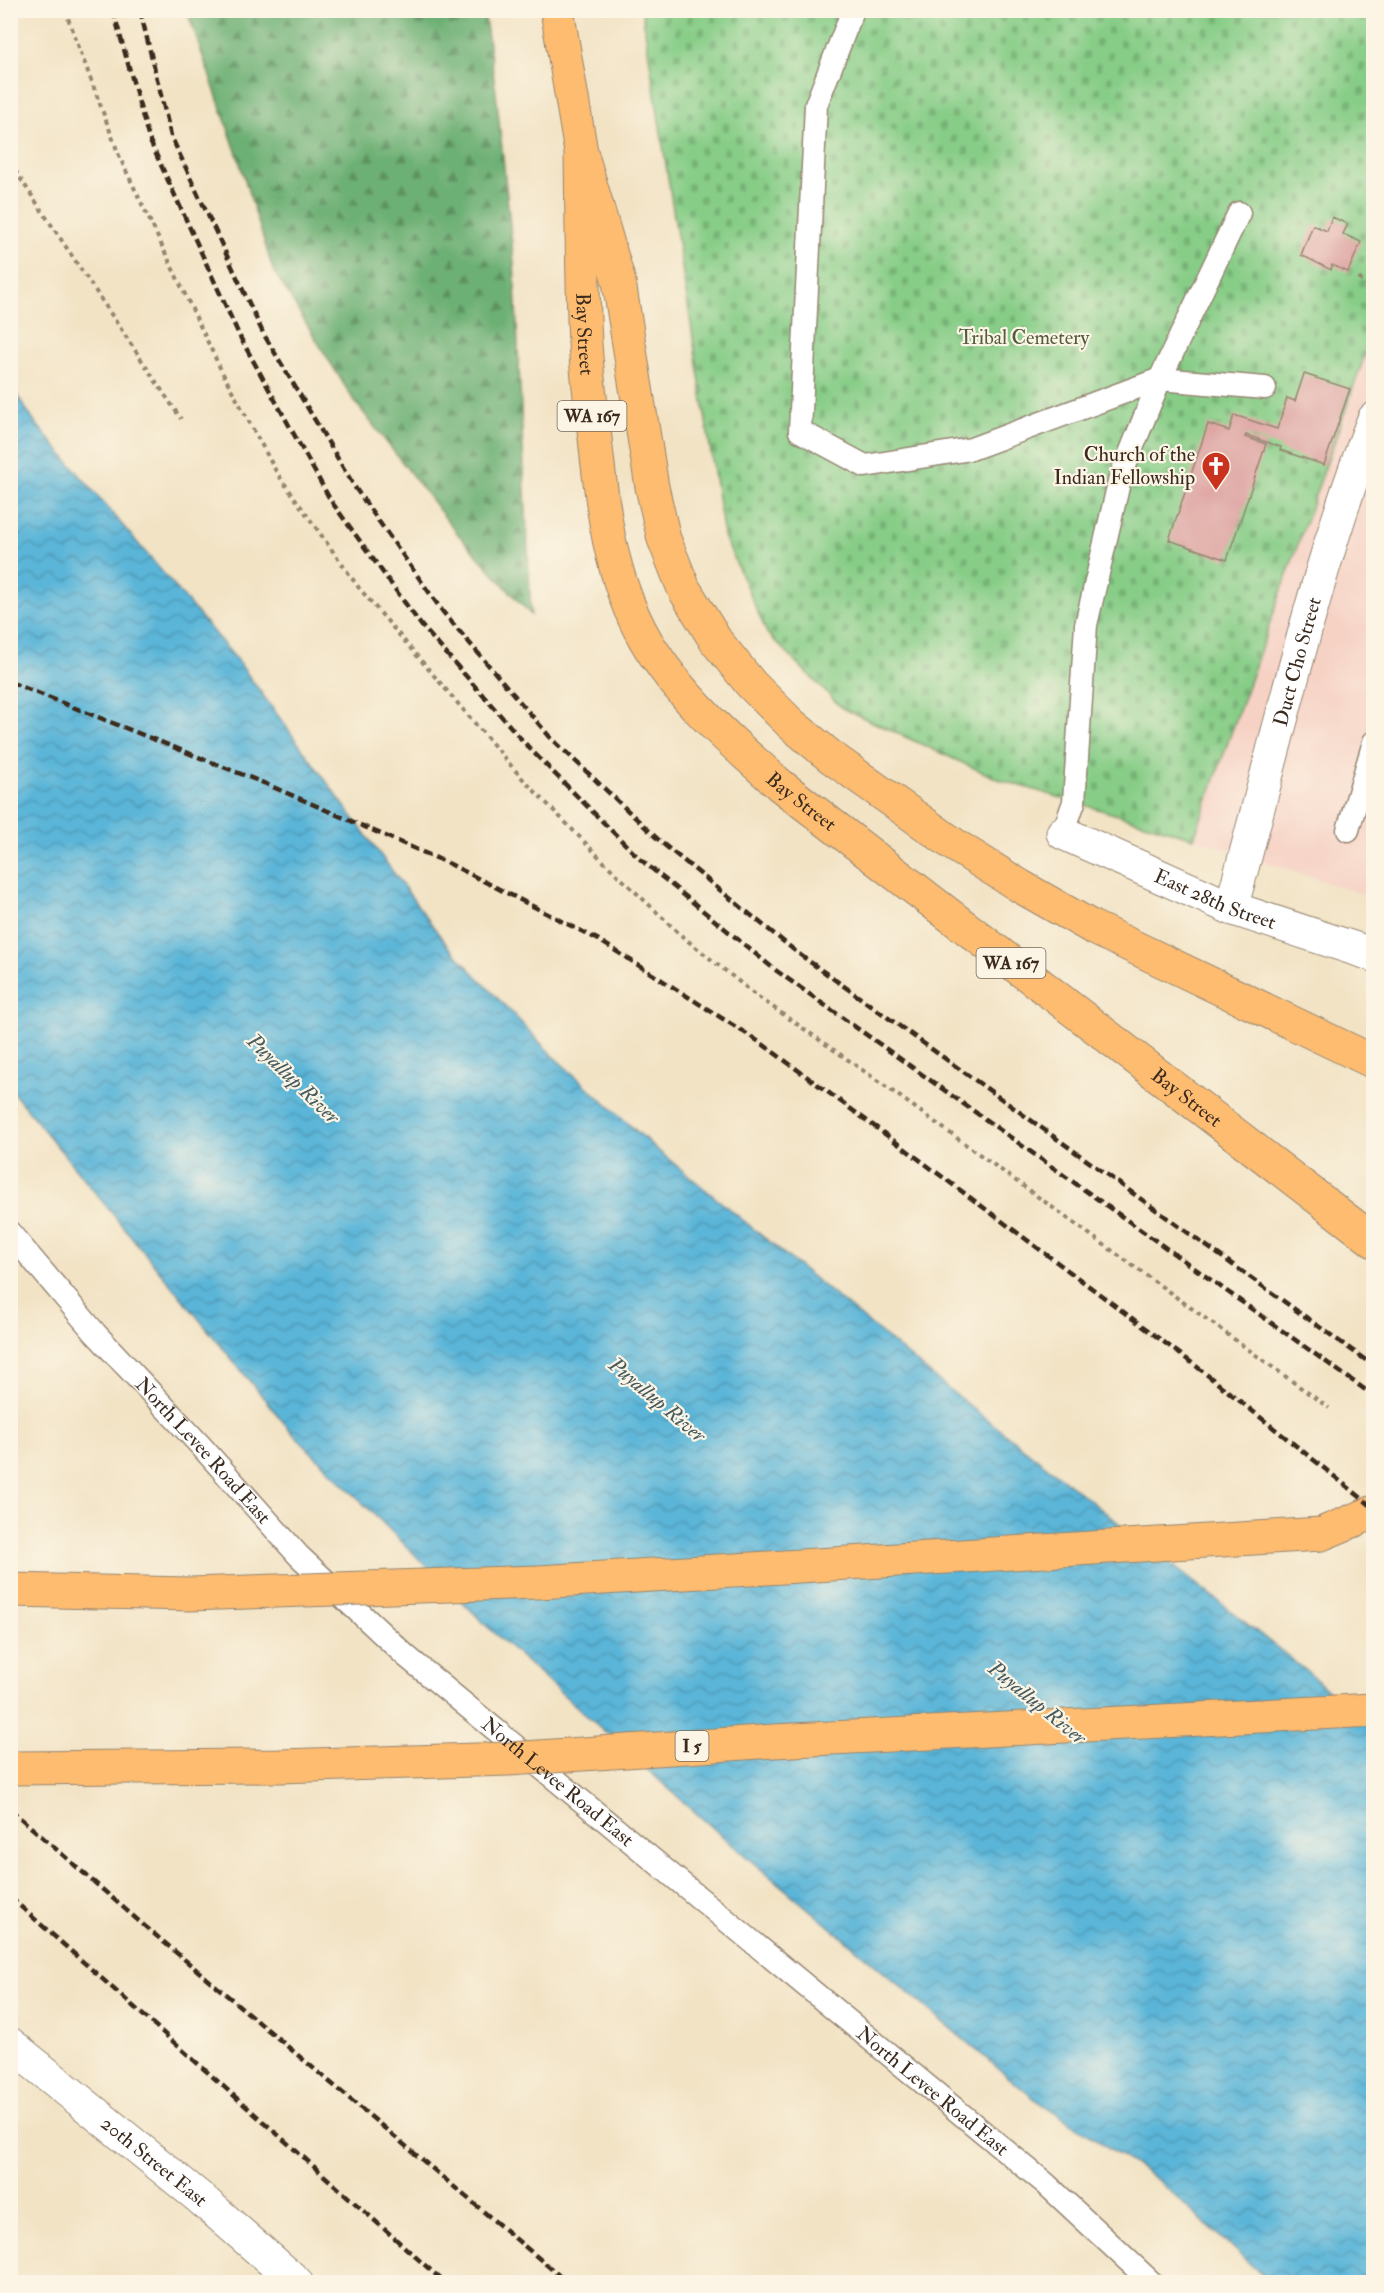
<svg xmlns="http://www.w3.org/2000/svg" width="1384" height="2293" font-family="'IM FELL Double Pica',serif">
<defs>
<pattern id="forest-firs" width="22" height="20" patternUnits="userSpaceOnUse" patternTransform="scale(1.5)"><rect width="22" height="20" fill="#6db074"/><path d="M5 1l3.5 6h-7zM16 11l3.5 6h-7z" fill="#5b8f5f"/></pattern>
<pattern id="cemetery-stones" width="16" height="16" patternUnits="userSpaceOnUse" patternTransform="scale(1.5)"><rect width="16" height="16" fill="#87cd87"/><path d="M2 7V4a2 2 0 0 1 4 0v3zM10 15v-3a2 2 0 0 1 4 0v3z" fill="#75b074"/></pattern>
<pattern id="water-waves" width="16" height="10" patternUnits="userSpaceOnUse" patternTransform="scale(1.5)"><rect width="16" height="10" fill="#5ab5d8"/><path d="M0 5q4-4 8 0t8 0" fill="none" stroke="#4c93af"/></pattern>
</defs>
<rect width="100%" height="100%" fill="#fcf5e5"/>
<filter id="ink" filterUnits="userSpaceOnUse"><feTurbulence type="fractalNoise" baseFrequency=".0167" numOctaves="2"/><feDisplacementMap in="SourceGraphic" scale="12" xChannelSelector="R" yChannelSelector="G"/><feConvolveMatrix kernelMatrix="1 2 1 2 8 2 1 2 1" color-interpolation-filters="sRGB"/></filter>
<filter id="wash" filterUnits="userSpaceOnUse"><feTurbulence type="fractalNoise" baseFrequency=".008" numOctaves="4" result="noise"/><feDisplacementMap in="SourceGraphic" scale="24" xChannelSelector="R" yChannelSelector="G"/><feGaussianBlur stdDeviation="1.35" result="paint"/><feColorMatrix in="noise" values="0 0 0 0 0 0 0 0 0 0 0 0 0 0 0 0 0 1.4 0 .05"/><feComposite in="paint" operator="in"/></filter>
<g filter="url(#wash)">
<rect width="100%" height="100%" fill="#f2e3c5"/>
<path fill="#f6d2c5" d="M1373,332V898L1194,838Z"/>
<path fill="url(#forest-firs)" stroke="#546d49" stroke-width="1.5" d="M187,11H484L496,92L514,263L531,615L457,533L353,399L273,270L237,154Z"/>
<path fill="url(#cemetery-stones)" stroke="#617c52" stroke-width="1.5" d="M642,11H1373V332L1194,838L998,779L842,708L767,633L724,536Z"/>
<path fill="url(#water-waves)" stroke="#4a707b" stroke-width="1.5" d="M10,384L33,420L237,660L446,944L554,1057L661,1153L956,1395L1308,1672L1373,1733V2282H1270L1156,2179L1032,2097L723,1837L492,1631L294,1435L11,1090Z"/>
<g id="blocks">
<path fill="#db9e9d" d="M1332,217L1348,224L1343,234L1361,242L1348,272L1332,265L1331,270L1301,255L1313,225L1327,231Z
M1304,374L1350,389L1324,465L1280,450L1281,447L1246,435L1245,437L1266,444L1227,560L1169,540L1208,424L1229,431L1234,415L1277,429L1287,398L1295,401Z"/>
</g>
</g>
<g filter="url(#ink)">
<use href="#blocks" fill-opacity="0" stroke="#968672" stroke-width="1.5"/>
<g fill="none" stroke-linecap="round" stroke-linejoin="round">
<g stroke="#968672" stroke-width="25">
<g id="service">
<path d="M853,10L816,105L800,431L865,466L971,449L1160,379L1265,388"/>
<path d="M1348,830L1374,742"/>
<path d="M1063,833L1074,802L1086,625L1120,478L1160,379L1239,213"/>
<path id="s1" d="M10,1233L96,1334L201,1446L299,1556L406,1656L1046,2184L1151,2282"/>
</g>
</g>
<g stroke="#968672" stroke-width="35">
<g id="minor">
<path id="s2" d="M1063,833L1231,908L1374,955"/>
<path id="s3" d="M1231,908C1277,745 1312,577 1374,419"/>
</g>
</g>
<g stroke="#968672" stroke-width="35">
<g id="tertiary">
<path id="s4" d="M10,2044L200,2198L296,2282"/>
</g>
</g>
<g stroke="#968672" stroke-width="35">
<g id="primary">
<path d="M557,10L581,152L619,282L652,487L664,539L684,589L716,641L751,684L791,724L831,757L956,846L1020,886L1092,927L1374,1062"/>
<path id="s5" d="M581,152C582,216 582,280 585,343C587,375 591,406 595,438C602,506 610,578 645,639C679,697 730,741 780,785L1374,1241"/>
</g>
</g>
<g stroke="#968672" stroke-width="35">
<path id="motorway" d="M1321,1534L1374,1512"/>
</g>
<path stroke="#968672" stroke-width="4" stroke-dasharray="4.5 4.5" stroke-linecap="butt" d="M65,10L120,158L222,372L277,473L359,588L520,776L606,864L683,937L757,996L881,1083L1329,1408
M10,163L181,419
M1359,278L1374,295"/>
<use href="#service" stroke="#fff" stroke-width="22"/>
<use href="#minor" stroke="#fff" stroke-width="33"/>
<use href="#tertiary" stroke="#fff" stroke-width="33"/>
<use href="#primary" stroke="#fdbc6f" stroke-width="33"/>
<use href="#motorway" stroke="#fdbc6f" stroke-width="33"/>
<path stroke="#3b2a1e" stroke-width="4.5" stroke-dasharray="9 4.5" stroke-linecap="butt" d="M113,10L149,139L240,337L331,501L421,625L531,750L640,859L774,969L1374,1396
M140,10L171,136L263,333L356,489L443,612L550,737L662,843L799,954L1374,1366
M10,682L266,784L450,864L597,939L761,1043L889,1137L1196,1366L1374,1508
M10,1809L140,1922L567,2282
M10,1897L444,2282"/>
<g stroke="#968672" stroke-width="35" stroke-linecap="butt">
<path id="motorway-bridge" d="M10,1590L190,1594L538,1582L1321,1534
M10,1768L279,1766L509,1759L774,1741L1374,1710"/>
</g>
<use href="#motorway-bridge" stroke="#fdbc6f" stroke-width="33"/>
</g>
</g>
<defs>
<g id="church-pin" transform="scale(1.5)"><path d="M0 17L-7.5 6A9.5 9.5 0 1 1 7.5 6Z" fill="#c8321e" stroke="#fcf5e5"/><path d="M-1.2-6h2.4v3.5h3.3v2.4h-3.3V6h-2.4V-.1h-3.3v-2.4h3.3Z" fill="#fff"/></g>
</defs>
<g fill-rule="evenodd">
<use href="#church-pin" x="1216" y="466"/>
</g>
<g text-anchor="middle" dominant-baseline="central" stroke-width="4.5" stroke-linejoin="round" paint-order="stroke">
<g fill="#fcf5e5" stroke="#75675a" stroke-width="1.5">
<rect x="557.5" y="401" width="69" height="30" rx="4.5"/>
<rect x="976.5" y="948" width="69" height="30" rx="4.5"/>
<rect x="675.5" y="1731" width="33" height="30" rx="4.5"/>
</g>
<g font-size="18" font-weight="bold" fill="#3b2a1e">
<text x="592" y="416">WA 167</text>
<text x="1011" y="963">WA 167</text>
<text x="692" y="1746">I 5</text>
</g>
<g font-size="20" fill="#3b2a1e" stroke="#fcf5e5">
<text stroke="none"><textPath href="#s5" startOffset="182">Bay Street</textPath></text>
<text stroke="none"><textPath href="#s3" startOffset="255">Duct Cho Street</textPath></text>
<text stroke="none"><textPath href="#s5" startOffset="722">Bay Street</textPath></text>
<text stroke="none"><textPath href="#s2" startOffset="166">East 28th Street</textPath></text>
<text stroke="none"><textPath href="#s5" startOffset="1208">Bay Street</textPath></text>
<text stroke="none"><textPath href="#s1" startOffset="291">North Levee Road East</textPath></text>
<text stroke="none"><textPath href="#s1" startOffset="777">North Levee Road East</textPath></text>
<text stroke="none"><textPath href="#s1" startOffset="1263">North Levee Road East</textPath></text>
<text stroke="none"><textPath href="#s4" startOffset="186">20th Street East</textPath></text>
</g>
<g font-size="20" fill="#525b3e" stroke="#fcf5e5">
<text x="1024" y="337">Tribal Cemetery</text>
</g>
<g font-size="20" fill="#3b2a1e" stroke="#fcf5e5" text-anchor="end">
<text x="1195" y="454">Church of the<tspan x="1195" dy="23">Indian Fellowship</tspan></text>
</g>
<g font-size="21" font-style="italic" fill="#465b5f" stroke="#fcf5e5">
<text transform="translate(293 1079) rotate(44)">Puyallup River</text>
<text transform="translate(657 1400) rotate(40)">Puyallup River</text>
<text transform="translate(1037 1703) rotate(39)">Puyallup River</text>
</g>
</g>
<rect width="1384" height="2293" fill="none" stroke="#fcf5e5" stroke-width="36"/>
</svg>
